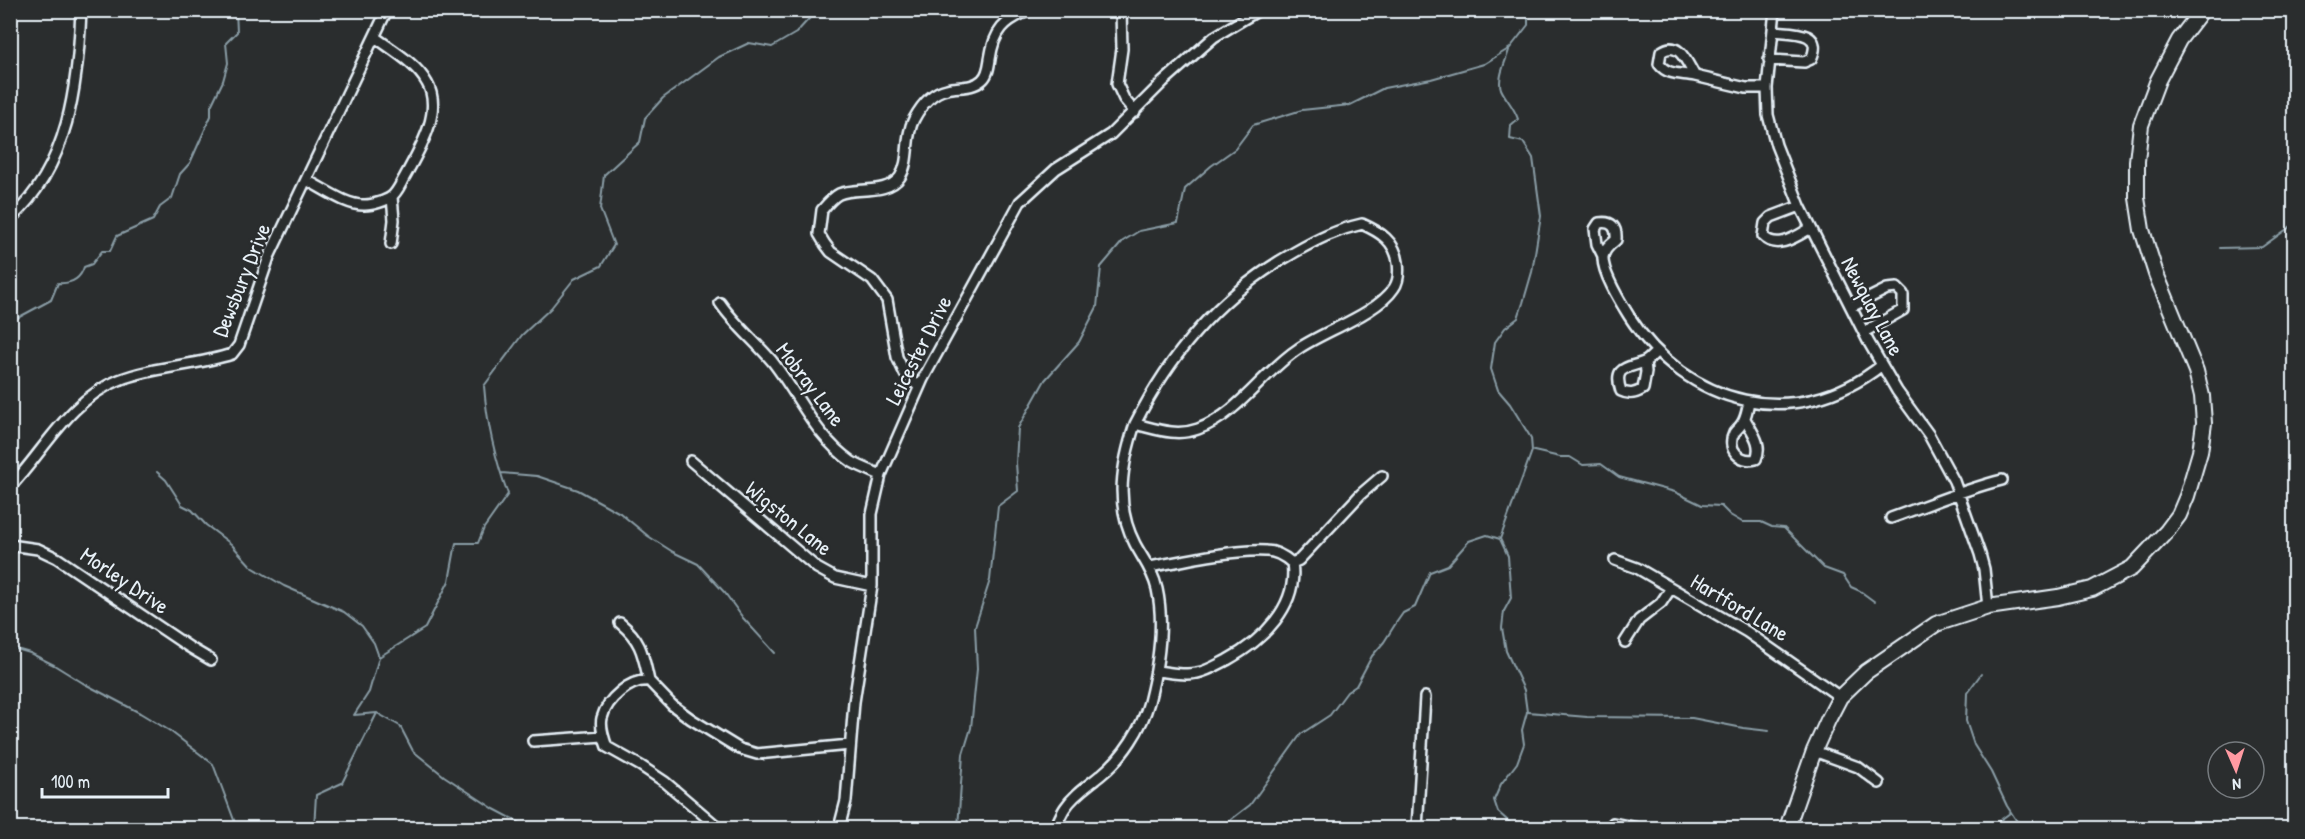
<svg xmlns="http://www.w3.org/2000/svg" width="2305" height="839" font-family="'Patrick Hand',sans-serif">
<rect width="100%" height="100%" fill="#2a2d2e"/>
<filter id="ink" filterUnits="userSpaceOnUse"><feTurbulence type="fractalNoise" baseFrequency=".0167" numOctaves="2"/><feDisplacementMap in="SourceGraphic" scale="12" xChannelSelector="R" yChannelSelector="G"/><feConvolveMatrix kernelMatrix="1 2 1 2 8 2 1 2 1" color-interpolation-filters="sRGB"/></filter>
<g filter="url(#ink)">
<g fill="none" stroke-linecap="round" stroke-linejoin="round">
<path stroke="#8a9da6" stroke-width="2" d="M1509,50C1506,61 1497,78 1501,89C1506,100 1513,105 1518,119L1511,125L1510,139L1523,142L1533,158L1541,216L1532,272L1523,303L1518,318L1505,328L1495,342L1491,369L1498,390L1510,404L1531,438L1532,451L1500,539L1508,556L1511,598L1504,611L1502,628L1506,651L1524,690L1527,712L1522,730L1524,744L1517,763L1501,784L1494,800L1498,812L1516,828
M2220,248L2262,247L2294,224
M10,322L51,300L58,283C71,284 80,280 84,267L92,264L102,251H110L117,236L153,220L160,207L172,198L180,174L190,163L211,116V106L223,81L228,63L226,43L237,32L236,10
M1534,451L1560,457H1570L1583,465L1601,464L1619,477L1675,492L1702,505L1721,506L1730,515L1742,522H1761L1772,527L1784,528L1824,568L1843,575L1851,587L1860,591L1875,602
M157,472L166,480L182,505L192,510L206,525L231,544L252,567L284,586L344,612L362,626L374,643L379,657
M501,473L537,476L578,490L620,513L648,536L673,552L698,564L725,593L743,618L775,653
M13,648L30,653L54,665L83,683L140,713L170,731L213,764L237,828
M1981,674L1967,693L1966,721L1974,745L1991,772L2007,806L2016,820L2031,828
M1528,712L1587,717L1692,718L1743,728L1769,731
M377,713L400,726L413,751L444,776L494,809L530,828
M306,828L314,825
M314,828L316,795L342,783L377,713L354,715L369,692L379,657L425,628L449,581L456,543H478L484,528L508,494C495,459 487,424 484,386L522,335L551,308L574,279L601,266L614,245L600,209L604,175L640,142L645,118L663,98L719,57L749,43L772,47L796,33L817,10
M958,828L963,754L971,728L977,669L975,627L990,580L998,506L1018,491L1016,463L1018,428L1045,380L1079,342L1097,307L1101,267L1123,241L1139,231L1178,223L1185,189L1211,166L1235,149L1253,125L1302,110L1350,105L1384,88L1431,79L1484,64L1510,48L1528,25V10
M1220,828L1250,805L1301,734L1330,715L1347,692L1356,686L1372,656L1384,642L1396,623L1403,613L1415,607L1430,572L1448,565L1469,541L1487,535L1500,539
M1997,828L1999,821L2010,813
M2032,828H2062"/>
<g stroke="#e8f1f8" stroke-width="14">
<path id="minor" d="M1121,10L1122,49L1117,84L1124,99L1135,112
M1775,10L1767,88L1768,115L1776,145L1800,206L1868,341L1897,391L1929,435L1954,481L1980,554L1984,569L1988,607
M1769,60L1804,62L1811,59C1825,30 1791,33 1773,31
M1695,76C1682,73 1668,76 1659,64L1661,52C1679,39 1687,63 1695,76L1746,88H1767
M306,180C323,188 346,206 365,205C372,205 386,201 391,197C397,193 401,183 404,178C418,152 444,112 427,83C416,63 392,50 375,37
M1800,206L1771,217L1765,223L1763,236C1777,251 1797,236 1811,228
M10,219C69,167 78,84 81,10
M1362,224C1380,232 1395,241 1398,262C1399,270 1399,281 1394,288C1377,314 1324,331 1298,349C1263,372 1239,414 1198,429C1176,437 1156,429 1135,424C1172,350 1223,292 1295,252C1318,239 1336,230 1362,224Z
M391,244L394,220L392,197
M1603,256L1597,244L1595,229L1599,223C1612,221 1617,227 1616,240C1611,244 1604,249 1603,257C1602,273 1621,303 1629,316C1687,406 1795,434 1882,365
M720,303C735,325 755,341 772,361C799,395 815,437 852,462C861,467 872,471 881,475
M1851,307L1887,289L1897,288L1903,294V310L1864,332
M1645,362L1646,372L1643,389C1635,394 1629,395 1621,391C1612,364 1630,369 1646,361C1649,359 1654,354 1657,351
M919,387L905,374L897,357L887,300L872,280L831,252L825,244L819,234L822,210C827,204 833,197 839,194C856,187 887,195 900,177C911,160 904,137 914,119C921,106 932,92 947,89C958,86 972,89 982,80C988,75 989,66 990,59C994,31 1004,20 1031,10
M1745,419C1752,432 1763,444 1756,459C1740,463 1726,449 1734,433C1736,430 1739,428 1741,425C1746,419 1747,410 1749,402
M691,461L817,568L835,578L872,586
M10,487C45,450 69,400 119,380C155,366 195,366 232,354L239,345L269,257L387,10
M1891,518C1928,505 1965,489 2002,480
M10,545L38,549L57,558L189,647L211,660
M1615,560L1637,568L1747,632L1840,697
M1292,563L1299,560L1361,494L1382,476
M1150,567C1182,561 1235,549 1266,551C1276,551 1284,556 1292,563C1299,606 1262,641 1227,660C1217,665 1208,671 1197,673C1184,676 1169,672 1156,671
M620,623C642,641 643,655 649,681
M1625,642L1639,620L1661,603L1671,588
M533,741L603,736
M1814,751L1858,767L1879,783
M1613,823L1638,828
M719,828L665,782L641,766L607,747C604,739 600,726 602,718C607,699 630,679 649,681L672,705L691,719L740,749L757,754L850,745
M839,828L846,801L854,702L872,586V514L881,475L923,379L1020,202L1056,169L1111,134L1163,82L1214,37L1259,10
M1055,828C1058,822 1061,814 1065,808C1074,794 1089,785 1102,774C1123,757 1142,728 1149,702C1158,667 1165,625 1157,589C1153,571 1143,559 1135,544C1114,504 1122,464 1135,424
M1417,828L1425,697"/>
</g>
<g stroke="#e8f1f8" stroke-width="18">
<path id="secondary" d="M1787,828L1814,751L1828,720L1840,697L1866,672L1936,624L1988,607L2058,597L2092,589L2132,568L2167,531L2179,515L2187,496L2200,452L2204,423L2202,396L2196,371L2156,274L2142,230L2137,198V161L2141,125L2158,80L2179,40L2202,10"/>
</g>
<use href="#minor" stroke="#2a2d2e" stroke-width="9"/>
<use href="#secondary" stroke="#2a2d2e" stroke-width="14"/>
</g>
</g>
<g text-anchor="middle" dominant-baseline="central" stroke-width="5" stroke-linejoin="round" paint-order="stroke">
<g font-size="22" fill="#e8f1f8" stroke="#2a2d2e">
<text transform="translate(241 280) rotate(-68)">Dewsbury Drive</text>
<text transform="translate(1873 306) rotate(62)">Newquay Lane</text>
<text transform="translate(918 350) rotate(-63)">Leicester Drive</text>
<text transform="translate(811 384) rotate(53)">Mobray Lane</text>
<text transform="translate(789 518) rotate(39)">Wigston Lane</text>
<text transform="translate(125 580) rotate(34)">Morley Drive</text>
<text transform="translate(1740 607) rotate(31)">Hartford Lane</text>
</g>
</g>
<rect width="2305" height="839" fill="none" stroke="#2a2d2e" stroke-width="36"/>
<rect x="18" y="18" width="2269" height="803" fill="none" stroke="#e8f1f8" stroke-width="2" filter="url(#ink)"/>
<g transform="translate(2236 770) rotate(177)"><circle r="28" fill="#2a2d2e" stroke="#767b7f" stroke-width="1.5"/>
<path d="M0-4.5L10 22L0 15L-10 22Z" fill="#ff9aa2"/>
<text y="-9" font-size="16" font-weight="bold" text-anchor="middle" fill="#e8f1f8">N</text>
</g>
<path d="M42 788v9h126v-9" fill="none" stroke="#e8f1f8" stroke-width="3"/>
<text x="51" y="788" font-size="18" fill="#e8f1f8" stroke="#2a2d2e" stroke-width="4.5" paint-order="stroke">100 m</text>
</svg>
